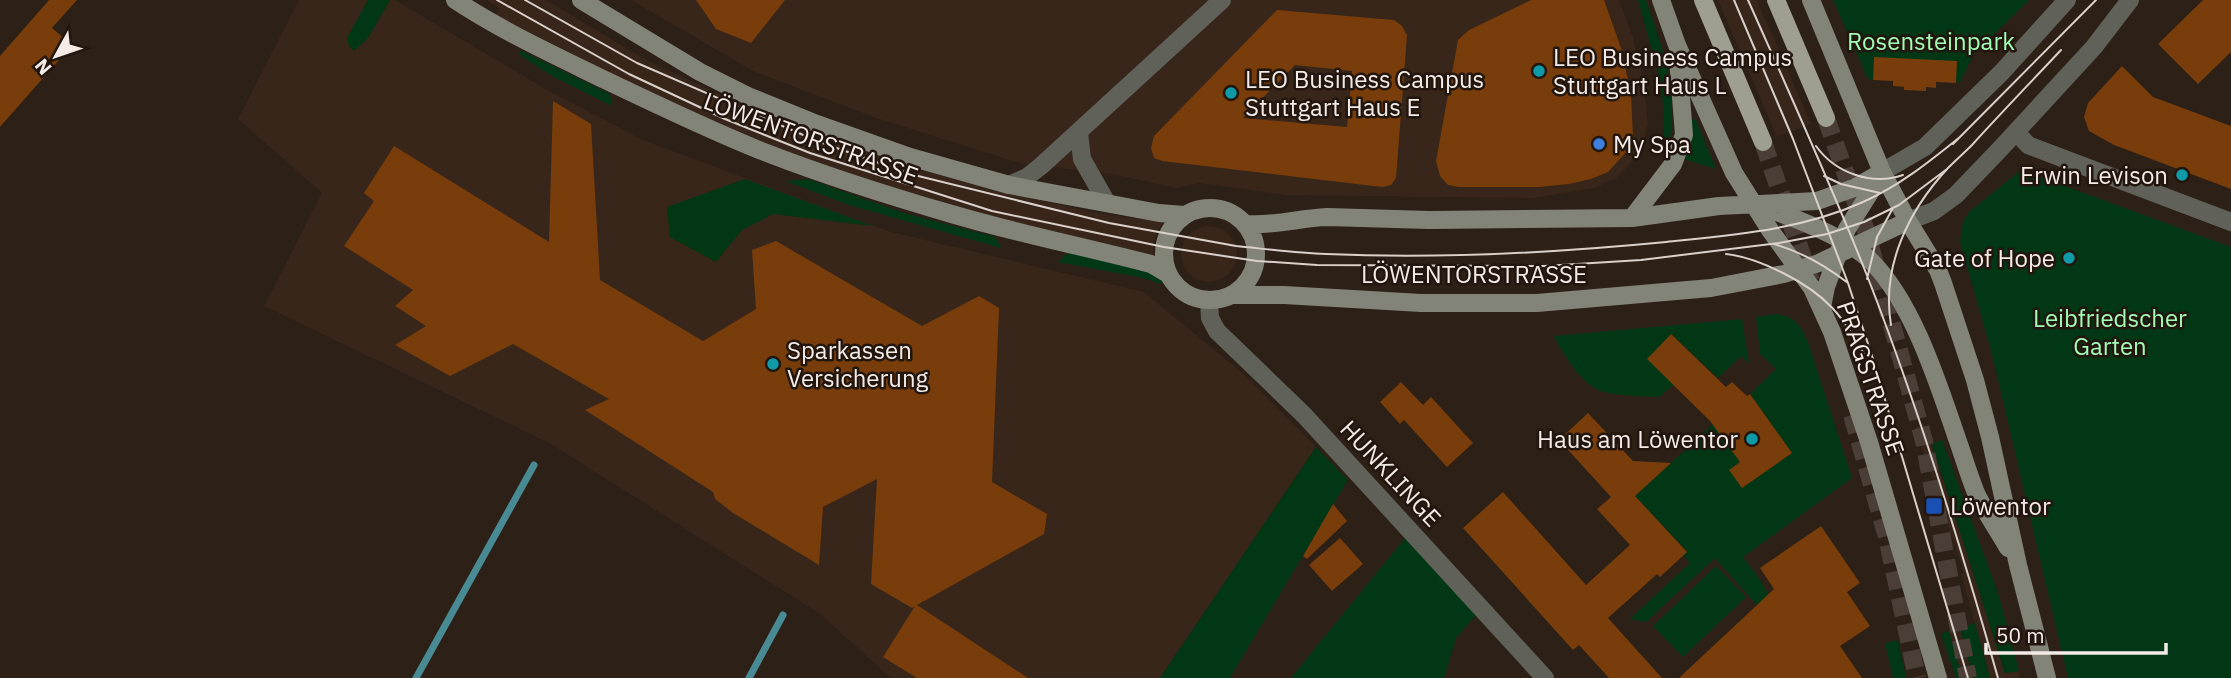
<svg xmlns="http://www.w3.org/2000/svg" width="2231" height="678" font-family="'IBM Plex Sans',sans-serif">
<rect width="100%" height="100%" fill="#2c2017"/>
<path fill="#38261a" d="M299,0H395L551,92L643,140L891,232L1144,292L1245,375L1316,447L1160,678H891L820,614L551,444L264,306L322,193L238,119Z
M486,0H546L641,57L733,101L818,134L914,168L1004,193L1108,215L1163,222L1157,232L1153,245V256L989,217L902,193L809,161L728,129L570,54L496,15L499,8Z
M631,0H1619L1632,35L1643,79L1648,124L1640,154L1616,178L1595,188L1534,198L1287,195L1200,183L1176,188L1113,174L1023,164L876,118L753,71Z
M1718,0H1757L1811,124L1777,137Z
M1181 254a28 28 0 1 1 56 0a28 28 0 1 1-56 0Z
M1924,424L1974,571L2005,673L2019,671L2020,678H1990L1961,574L1964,573L1915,427Z
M1960,628L1973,678H1962L1949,631Z"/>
<path fill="#013715" d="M368,0H390L368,38L354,51L349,46L347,38Z
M1638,0H1646C1662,45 1682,103 1667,151L1662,146L1664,116L1662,95L1658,72Z
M1833,0H2029L1973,55L1960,82L1868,79Z
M520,50L610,94L612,106L552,76L520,55Z
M1693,119L1696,120L1716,169L1684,159L1690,121Z
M2021,170L2231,247V678H2068L1992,354L1960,242L1963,222L1969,212Z
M745,179L873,226L773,214L742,230L716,262L670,237L667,207Z
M808,179L904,213L995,237L1001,248L849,205L786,181Z
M1068,253C1099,259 1138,260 1163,282L1160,284L1144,278L1058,262Z
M1776,314C1795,316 1801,326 1808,342L1852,478L1743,557C1763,582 1778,607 1786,638L1715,558L1646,622L1630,619L1690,563L1683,555L1687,551L1635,496L1713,424L1740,462L1730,470L1742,488L1792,453L1750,394L1776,369L1760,354L1756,317Z
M1742,319L1749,364L1741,356L1718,378L1671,334L1673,385L1659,397C1641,396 1621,396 1604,392C1583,387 1563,354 1554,336Z
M1942,440L1998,593L2019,671L2005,673L1932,444Z
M1316,447L1348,480L1230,678H1160Z
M1405,538L1476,615L1456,638L1444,678H1291Z
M1716,566L1746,597L1683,657L1653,626Z
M1975,623L1990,678H1973L1960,628Z
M1949,631L1962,678H1956L1941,634Z
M1898,640L1906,678H1893L1885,643Z"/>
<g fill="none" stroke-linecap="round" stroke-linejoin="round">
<path stroke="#498b95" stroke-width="7" d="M416,678L534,465
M749,678L783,615"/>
</g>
<path fill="#783d0a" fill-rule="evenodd" d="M49,0H77L52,28L72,45L0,127V56Z
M696,0H785L751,43L716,29Z
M1531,0H1604L1621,48L1631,94L1633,137L1628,150L1608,172L1591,179L1569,184L1539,187H1460L1448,185L1440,176L1436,161L1458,40L1469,30Z
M2203,0H2231V52L2198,84L2158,44Z
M1277,10L1394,20L1402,26L1407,35L1396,178L1391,185L1382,187L1162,161L1154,158L1151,148L1154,136ZM1295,65L1352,71L1347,127L1243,118Z
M1874,57L1957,61L1956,83L1936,82V88L1926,87V91L1904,90V87L1893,86V81L1873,80Z
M2122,66L2153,97L2231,126V189L2114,145L2089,131L2084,117L2088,103Z
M553,101L591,124L600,280L703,341L756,309L752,250L776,241L922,326L979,296L999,308L992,482L1047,514L1044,534L917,605L1028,678H917L883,657L915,606L912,608L871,584L877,479L823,507L819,565L733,513L715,499L713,492L585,410L609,399L513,344L450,376L395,345L426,326L395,306L413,290L344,246L374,201L364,193L394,146L549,242Z
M1671,334L1726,387L1732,382L1747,396L1750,394L1792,453L1742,488L1729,470L1740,462L1710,421L1647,359Z
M1401,382L1423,405L1431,397L1473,443L1447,467L1404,420L1400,424L1380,402Z
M1588,413L1633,461L1671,463L1635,496L1687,552L1660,577L1657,574L1608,618L1662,678H1609L1579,645L1573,650L1463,528L1503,492L1586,585L1630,545L1597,509L1611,497L1559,440Z
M1333,504L1347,521L1307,559L1303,556Z
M1821,526L1860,583L1847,592L1870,626L1840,646L1862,678H1679L1774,589L1760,568Z
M1340,538L1363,564L1332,591L1309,565Z"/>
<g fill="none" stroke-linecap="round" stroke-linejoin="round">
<path stroke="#4a3e36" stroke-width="18" stroke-dasharray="18 9" stroke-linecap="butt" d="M1826,118L1866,231L1924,441L1968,678
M1763,142L1811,281
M1852,415L1887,537L1917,678"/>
<path stroke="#606159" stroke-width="18" d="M2016,132L2028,145L2231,222
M1079,133L1082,159L1107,203
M1009,185L1027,177L1041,166L1222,0
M1209,301L1210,318L1217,331L1304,415L1545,678"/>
<path stroke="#606159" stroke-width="18" d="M1882,172L1925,147L2002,72L2067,0
M1908,221L1934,211L1956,195L2002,147L2094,47L2130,0"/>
<path stroke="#838478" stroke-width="18" d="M455,0C502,31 554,55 605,80C655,104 707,129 759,150C823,175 889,196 955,215C1020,234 1086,247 1151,264L1168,274
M581,0L700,72L748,96L817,124L910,157L1009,185L1159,213L1184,215
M1661,0L1677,45L1734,173L1770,230L1812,288L1832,332L1869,442L1938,678
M1811,0L1882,172L1908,221L1938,270L1943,283L1975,380L1990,437L2018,565L2047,678
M1164 254a46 46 0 1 1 92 0a46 46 0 1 1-92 0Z
M1767,209C1797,218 1848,239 1871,261C1915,305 1940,390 1960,447C1965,462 1970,478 1976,493C1985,512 1998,530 2008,548
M1632,218L1673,164L1684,135L1678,59
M1247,224C1275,226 1300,218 1327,217L1429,220L1632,218L1719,206L1817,201L1854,188L1882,172
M1233,295H1284L1421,303H1537L1711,288L1784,274L1819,263L1908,221
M1822,307L1826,287L1847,229L1881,175"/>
<path stroke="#9e9f90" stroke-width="18" d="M1703,0L1763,142
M1776,0L1826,118"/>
<path stroke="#dad1cb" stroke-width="2" d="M497,0L629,74L725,119L810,153L992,211L1164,247L1257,261L1317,265L1544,266L1641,260L1779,243L1827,234L1864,222L1899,205L1947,169
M525,0L637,63L817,141L910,174L1109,223L1236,246C1266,249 1296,253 1326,254C1440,259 1553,253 1666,242C1733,235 1801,230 1863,202C1899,186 1929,162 1960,137
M1734,0L1793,139L1848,283L1872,356L1968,678
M1748,0C1789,92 1831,184 1868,278C1919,409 1960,543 1998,678
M1953,144L2096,0
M1816,146C1835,173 1872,186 1903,175
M1824,176L1841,184L1880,193
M1774,244C1802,252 1826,266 1848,283
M1726,254C1746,256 1765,264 1783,273C1827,295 1843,316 1866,358
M1867,279L1877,237L1893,208
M1891,325C1881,266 1909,210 1948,168C1956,160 1964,153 1972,145C2001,113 2031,82 2061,50"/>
</g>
<g fill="#0f9aa8" stroke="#22160e" stroke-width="2.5">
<circle cx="1539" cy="71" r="7"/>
<circle cx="1231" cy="93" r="7"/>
<circle cx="2182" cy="175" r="7"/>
<circle cx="2069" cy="258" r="7"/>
<circle cx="773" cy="364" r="7"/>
<circle cx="1752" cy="439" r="7"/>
</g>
<circle fill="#3f7fe0" stroke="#22160e" stroke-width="2.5" cx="1599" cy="144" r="7"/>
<rect fill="#1a4fb4" stroke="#22160e" stroke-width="2.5" x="1925" y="497" width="18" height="18" rx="3.5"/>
<g text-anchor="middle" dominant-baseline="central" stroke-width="5" stroke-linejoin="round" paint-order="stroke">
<g font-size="24" fill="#a1fcb5" stroke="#22160e">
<text x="1931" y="41">Rosensteinpark</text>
<text x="2110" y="318">Leibfriedscher<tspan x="2110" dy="28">Garten</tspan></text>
</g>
<g font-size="24" fill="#f4ebe6" stroke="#22160e" text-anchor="start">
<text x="1553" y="57">LEO Business Campus<tspan x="1553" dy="28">Stuttgart Haus L</tspan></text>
<text x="1245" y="79">LEO Business Campus<tspan x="1245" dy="28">Stuttgart Haus E</tspan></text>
<text x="1613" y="144">My Spa</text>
<text x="2168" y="175" text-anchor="end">Erwin Levison</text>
<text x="2055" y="258" text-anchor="end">Gate of Hope</text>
<text x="787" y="350">Sparkassen<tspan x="787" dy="28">Versicherung</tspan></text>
<text x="1738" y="439" text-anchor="end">Haus am Löwentor</text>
<text x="1950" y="506">Löwentor</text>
</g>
<g font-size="24" fill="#f4ebe6" stroke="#22160e">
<text transform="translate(811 138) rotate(20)">LÖWENTORSTRASSE</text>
<text x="1474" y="274">LÖWENTORSTRASSE</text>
<text transform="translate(1871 378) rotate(71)">PRAGSTRASSE</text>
<text transform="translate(1391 473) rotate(47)">HUNKLINGE</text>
</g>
</g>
<g transform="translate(56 56) rotate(230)" stroke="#22160e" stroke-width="5" paint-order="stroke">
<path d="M0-5L12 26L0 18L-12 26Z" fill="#f4ebe6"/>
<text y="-10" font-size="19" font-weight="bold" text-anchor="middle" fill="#f4ebe6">N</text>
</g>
<path d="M1986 643v10h180v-10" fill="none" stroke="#f4ebe6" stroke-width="3.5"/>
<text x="1996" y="643" font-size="21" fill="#f4ebe6" stroke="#22160e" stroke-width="5" paint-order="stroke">50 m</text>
</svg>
